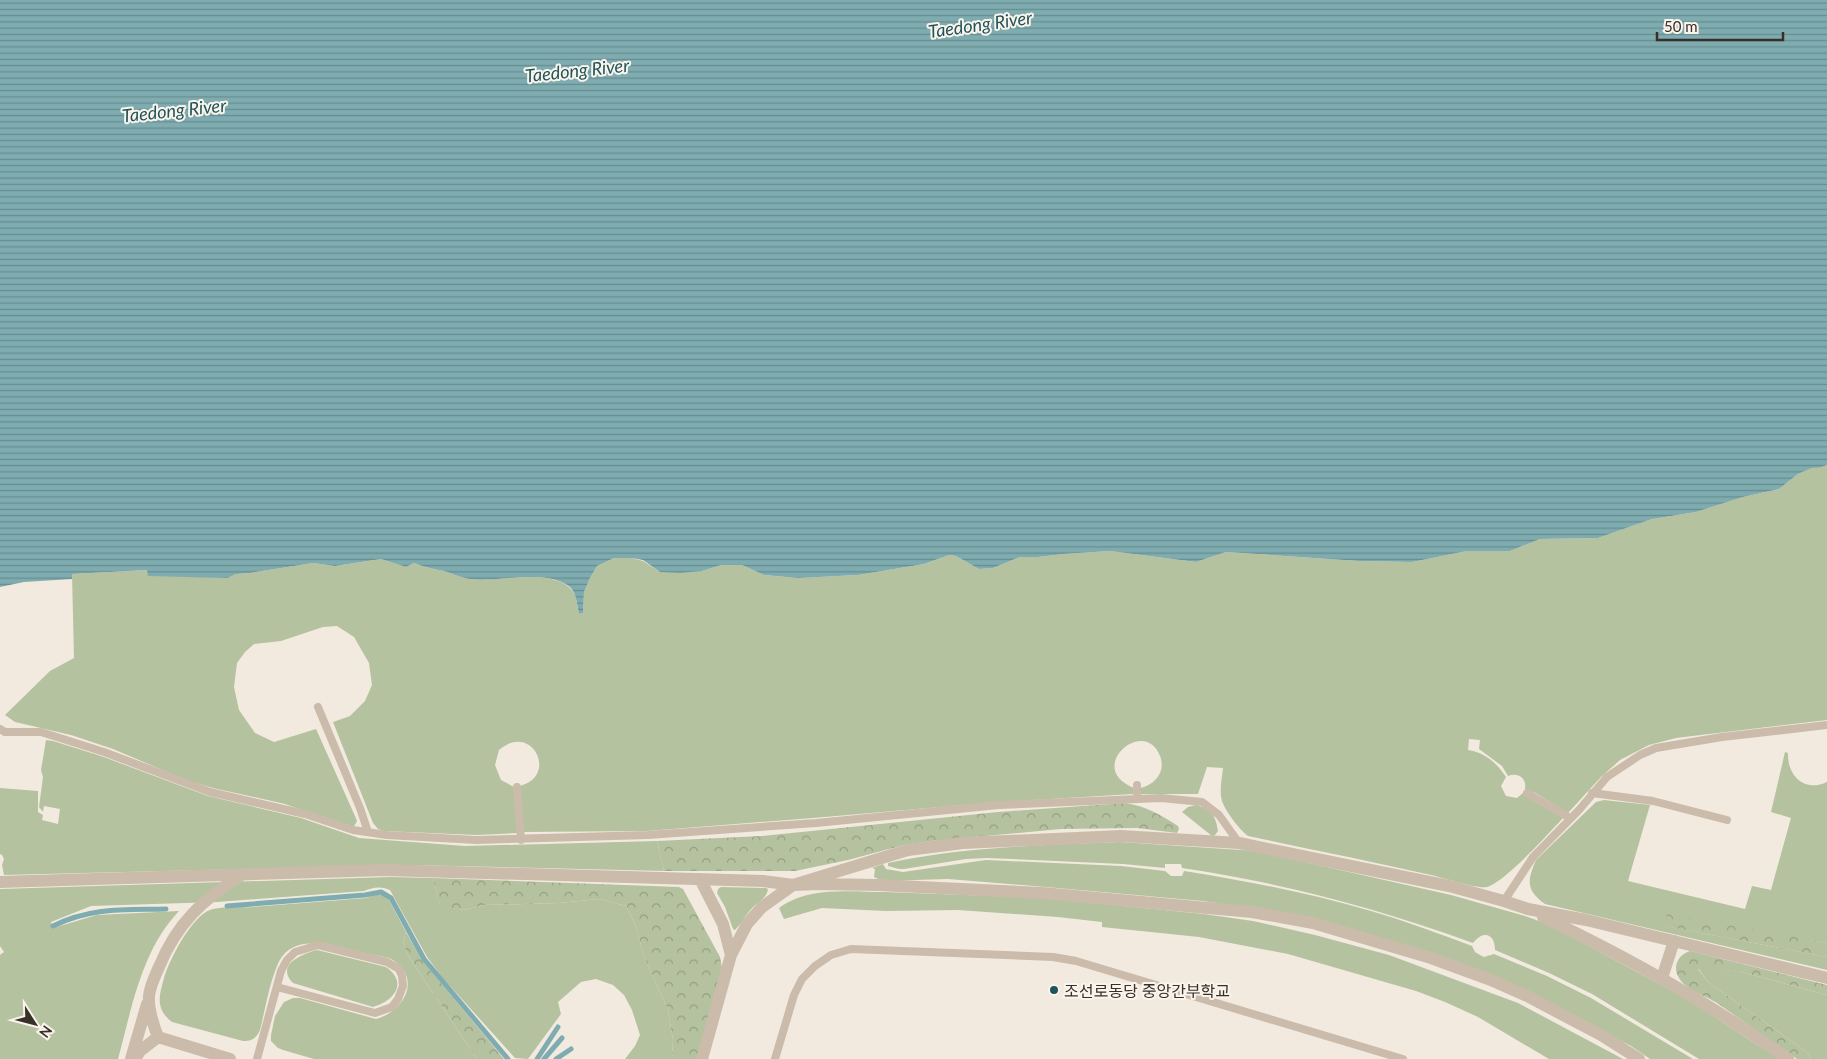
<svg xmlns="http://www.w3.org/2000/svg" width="1827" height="1059" font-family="Lato,'Noto Sans KR',sans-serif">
<defs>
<pattern id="forest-crowns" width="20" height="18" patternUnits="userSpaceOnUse" patternTransform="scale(1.25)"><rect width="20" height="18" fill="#b5c29f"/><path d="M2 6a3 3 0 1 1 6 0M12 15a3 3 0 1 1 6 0" fill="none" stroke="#949e82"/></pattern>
<pattern id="water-rules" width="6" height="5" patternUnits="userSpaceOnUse" patternTransform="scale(1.25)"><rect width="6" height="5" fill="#7eacb0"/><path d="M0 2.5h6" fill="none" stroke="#688c8f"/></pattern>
</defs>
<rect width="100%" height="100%" fill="#f3eadf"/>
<path fill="#b5c29f" d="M1827,465V720L1676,738L1649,745L1620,760L1601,777L1568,813L1534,792L1533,793L1525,789C1527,778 1518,772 1508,776L1502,766L1479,749L1480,740L1469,739L1468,750C1484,752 1497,763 1506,777L1501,786L1506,796L1517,798L1523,793L1563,818C1549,833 1505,882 1487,887C1476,889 1444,878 1431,875C1371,861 1309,849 1248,836C1239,829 1226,812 1222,801C1219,791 1222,778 1223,768L1207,767L1198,794H1141V788C1156,784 1166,771 1160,756C1144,715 1084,769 1134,788V794L998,802L813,818L647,831L523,832L520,786C559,776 532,721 499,750L495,765L501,780L514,787L518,833L476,835L384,831L378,829L373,823L333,722L350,716L365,701L372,685L369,663L354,637L337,626L323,627L281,641L254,644L245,652L237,663L234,687L239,710L255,733L274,742L316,729L355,816L357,821L353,828L285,804L213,788L186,780L113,749L71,735L15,722L5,715L50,671L74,658L72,574L148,570V575L228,578L236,574L250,573L313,563L335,566L381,559L406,567L414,563C424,567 433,569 444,571C452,573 461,578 470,579C497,583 550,567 571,589C577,595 577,606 579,614L583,613L584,592L590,578L597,566L614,558H633L643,561L660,572L702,571L721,565H742L764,575L798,578L858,575L924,564L949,555L956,556L979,569L993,568L1020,557H1038L1064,554L1110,551L1196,562L1226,552L1359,561L1412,562L1467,551H1510L1540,539L1598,538L1652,519L1696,512L1743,497L1779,489L1798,474L1811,467H1822Z
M46,740L53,741L101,756L208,796L301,818L359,838L465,846L657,841L664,871L411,865L4,875L2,865L4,859L2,855L0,854V788L38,791V812L43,815L42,820L58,824L60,809L44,806L43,812L39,807L43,777L41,770Z
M1785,752L1788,753C1787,775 1804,793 1827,782V943L1788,937L1665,926L1827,957V970L1545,904C1526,890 1527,881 1536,860L1596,802L1604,800L1650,805L1628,881L1745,909L1752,886L1771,890L1791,818L1771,812Z
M1196,805C1211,809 1216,816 1218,831L1215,835L1212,836L1182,812L1188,807Z
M1120,842L1256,851L1451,895L1525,916L1550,925L1687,999L1779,1059H1699L1592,994L1549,973L1495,950C1495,933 1483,930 1473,943C1377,908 1283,883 1182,868L1181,864H1165V868L1123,864L987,858L966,859L904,869H899L888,866V863C964,847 1042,845 1120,842Z
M986,860L1121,866L1165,871L1171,876H1182L1184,871C1247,881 1310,893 1371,911C1405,921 1438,933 1472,946L1475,952L1480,955L1484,957L1494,954L1547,976L1591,998L1693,1059H1650L1631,1046L1531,995L1256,909L1203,901L1046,887L948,879L882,881L874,877L875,869L872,868L883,864L886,869L903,872Z
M390,877L433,878L440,905L463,910L485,905L559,903L599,899L626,906L636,926L643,954L668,1010L673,1040L672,1059H625L635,1046L640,1035L632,1010L624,995L613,985L596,979L581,982L558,1002L561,1014L528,1059L515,1058L442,977L427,957L390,890C380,886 374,887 364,891L217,902L91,906L51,922L53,928L97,915L179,911C141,951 132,1008 118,1059H0V955L4,952L0,946V889Z
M721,887L766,888L768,889C767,898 759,901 753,907C746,914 742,923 735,930L733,929L725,907L717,893L718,889Z
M885,892L1042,898L1204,914L1253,921L1315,935L1389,955L1518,1003L1623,1059H1549L1478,1017L1445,1002L1416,991L1288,954L1199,937L1102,927V922L1058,917L958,910L886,911L822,908L784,919L779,908C808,886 851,892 885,892Z
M376,895H384L389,900L406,932L403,942L407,954L477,1059H314L283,1050L278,1048L271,1041V1035L275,1016L284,1002L293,998H300L376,1019C406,1011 423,975 389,958C375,955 361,952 347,949C322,943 289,935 277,966C269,985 265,1010 260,1030C256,1038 253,1041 243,1041L172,1022C155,1009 159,996 164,978C169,960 192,916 210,910C221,906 241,908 252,907C290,904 328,901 366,898Z
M317,950L386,967C408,982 395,1001 373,1007L293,983C275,965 302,954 317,950Z
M1698,968L1738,971L1827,995V1059H1811L1808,1053L1708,982Z"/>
<path fill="url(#forest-crowns)" d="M1125,803C1146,806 1161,815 1178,826L1179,829L1177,833L1137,828L1061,829L931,841L904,845L848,860L795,871H664L657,841L761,836L998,812Z
M433,878L679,887L683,889L720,957L722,968L697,1059H672L673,1040L668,1010L643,954L636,926L626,906L599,899L559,903L485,905L463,910L440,906Z
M1667,914L1827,943V957L1664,926Z
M406,932L422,960L504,1059H477L407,954L403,942Z
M1690,951L1827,985V995L1738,971L1698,969L1708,982L1808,1053L1811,1059H1797C1770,1040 1744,1022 1717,1003C1706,996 1686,990 1679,978C1672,966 1678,955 1690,951Z"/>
<path fill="url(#water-rules)" d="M0,0H1827V465L1822,467L1811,468L1798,474L1779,489L1743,497L1696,512L1652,519L1598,538L1540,539L1510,551H1467L1412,562L1359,561L1226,552L1196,562L1110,551L1064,554L1038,557H1020L993,568L979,569L956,556L949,555L924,564L858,575L798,578L764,575L742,565H721L702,571L680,573L660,572L643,560L633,558H614L597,566L590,578L584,592L583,613L579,614C577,606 577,595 571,588C549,567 497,583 470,579C461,578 452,573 444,571C433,569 424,567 414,563L406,567L381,559L335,566L313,563L250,573L236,574L228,578L148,576L147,570L72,574V579L24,582L0,587Z"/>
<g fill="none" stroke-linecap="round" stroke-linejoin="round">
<path stroke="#7eacb0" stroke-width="5" d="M227,906L365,895L381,892L391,898L424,959L508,1059
M53,926C91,907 124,910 166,909
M537,1059L558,1027
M544,1059L562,1038
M556,1059L571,1049"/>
<path stroke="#cbbbab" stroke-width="8" d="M318,707L360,808L368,832
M0,729L5,732H41L104,752L210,792L305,814L353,830L387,835L476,840L648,835L816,823L999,805L1161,798L1202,802L1219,815L1239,843
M1137,785V799
M517,787L521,840
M1527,793L1570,818
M1592,793L1653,801L1727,820
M1504,901L1533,857L1579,810L1607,777L1640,755L1656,748L1722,737L1827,725
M257,1059L281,971L287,960L295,952L318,945L387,962L399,969L402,976L403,986L398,999L392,1007L375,1013L277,987
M775,1059L794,995L802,979L815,966L831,955L851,949L1053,957L1076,961L1403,1059"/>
<path stroke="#cbbbab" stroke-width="12" d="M700,879L723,924L731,955
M0,882L385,870L763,881L793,885L908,850L963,843L1121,836L1239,843L1449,886L1504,901L1528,909L1586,920L1827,978
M1543,917C1629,958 1711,1004 1788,1059
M1662,978L1674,941
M158,1037C153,1024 148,1010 149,996C150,986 155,976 159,967C177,923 203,899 242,875
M131,1059L147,1004
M135,1059L140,1051L158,1037L230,1059
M702,1059L731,955L747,924L762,907L793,885L819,884L878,885L1042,893L1252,912L1313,923L1431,958L1491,980L1527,996L1601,1035L1639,1059"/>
</g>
<circle fill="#20545a" stroke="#faf4ec" stroke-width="2" cx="1054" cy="990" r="5"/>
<g text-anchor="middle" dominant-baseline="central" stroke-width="4" stroke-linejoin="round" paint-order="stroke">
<g font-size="16" fill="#392f2a" stroke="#faf4ec" text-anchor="start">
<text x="1064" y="990">조선로동당 중앙간부학교</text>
</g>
<g font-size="18" font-style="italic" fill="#20545a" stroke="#faf4ec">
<text transform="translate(980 24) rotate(-8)">Taedong River</text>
<text transform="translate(577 70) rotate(-6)">Taedong River</text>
<text transform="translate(174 110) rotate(-6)">Taedong River</text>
</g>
</g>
<g transform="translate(35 1024) rotate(126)" stroke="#faf4ec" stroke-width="4" paint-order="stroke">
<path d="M0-4L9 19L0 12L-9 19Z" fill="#392f2a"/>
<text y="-8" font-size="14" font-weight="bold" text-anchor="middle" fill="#392f2a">N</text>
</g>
<path d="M1657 32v8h126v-8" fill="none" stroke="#392f2a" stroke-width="2.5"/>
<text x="1664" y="32" font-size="15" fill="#392f2a" stroke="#faf4ec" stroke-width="4" paint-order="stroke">50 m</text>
</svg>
